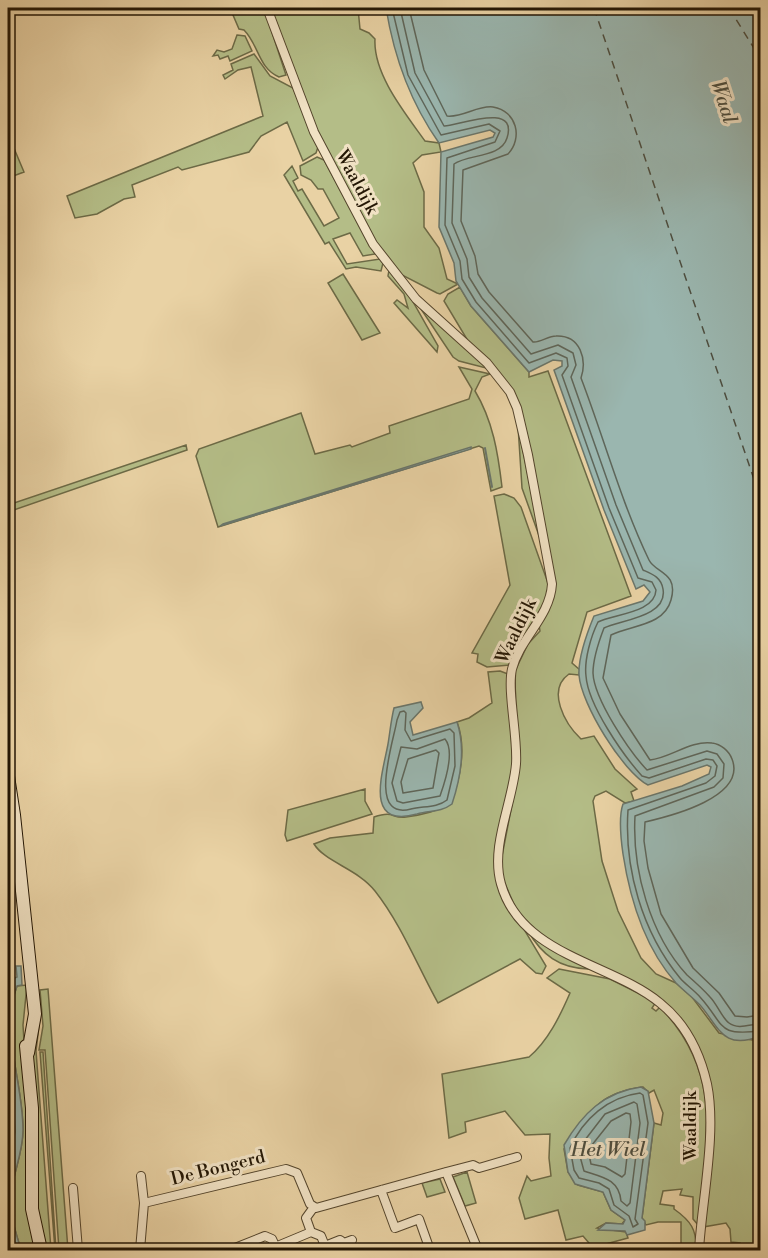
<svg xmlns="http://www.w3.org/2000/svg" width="768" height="1258" font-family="'Libre Bodoni',serif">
<rect width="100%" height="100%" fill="#e9d2a4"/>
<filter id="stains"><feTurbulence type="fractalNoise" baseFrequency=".00333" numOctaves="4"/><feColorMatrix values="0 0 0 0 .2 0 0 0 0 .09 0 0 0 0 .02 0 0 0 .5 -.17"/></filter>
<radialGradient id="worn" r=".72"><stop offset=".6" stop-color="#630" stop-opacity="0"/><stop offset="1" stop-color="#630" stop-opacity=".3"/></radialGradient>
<path fill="#b4bd87" stroke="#6c6a46" stroke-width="1.5" d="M230,8H264L286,75L279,77C258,68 259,45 244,30L239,29Z
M271,8H358L360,29L369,33L375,39C373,74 405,113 425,141L439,143L441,152L422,155L413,163L424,192V227L439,248L447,279L458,284L440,294L437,293L400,274L381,252L317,132Z
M237,35L245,36L252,51L230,61L228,56L220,59L218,55L213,56L217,50L224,52L232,49Z
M254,54L270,76L293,88L318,147L316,153L303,161L287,122L261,136L249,152L182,170L178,167L132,185L135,197L124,199L97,214L75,218L67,196L263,116L251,67L238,70L225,79L223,75L233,70L231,64Z
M8,134L24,172L8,178Z
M317,157L324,160L375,254L363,256L350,233L333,239L347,264L380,259L383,263L381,271L356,267L346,269L329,242L325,244L284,175L292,166L298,178L293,181L298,191L302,189L324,226L339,218L323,189H318L311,180L301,175L300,166Z
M389,270L408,293L438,346L437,352L394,303L397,300L408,308L404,294L388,276Z
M343,274L380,333L362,340L328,283Z
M460,287L471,306L529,372V377L548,371L631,596L587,612L572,663L580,670L579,675L569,674C546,690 565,724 581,739L594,736L615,769L637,789L631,792L634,801L625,803L606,791L595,796L593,801L602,861L618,911L641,958L656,974L676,983L692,997L719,1033L752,1040L760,1036V1250H740V1243L731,1242L730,1229L726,1223L703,1227L708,1079L669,1008L563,949L531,927L517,911L502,877V856L516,784L515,671L528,644L540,631L539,625L552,600L517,403L471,346L444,301L448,294Z
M421,309L485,365L486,368L459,361L453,357Z
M459,367L490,374L482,377L475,391C493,421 498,453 502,487L491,491L483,448L479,446L218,527L196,456L199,449L301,413L315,454L350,445L352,447L390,433L389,426L469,399L472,389Z
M518,426L542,544L522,488Z
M186,445L187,450L8,512V505Z
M504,494L514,498L521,507L549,586L547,599L511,665L487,667L477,662L478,654L472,653L510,585L494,496Z
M500,671L508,674L513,768L496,861L519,921L546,966L542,974L536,973L520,959L438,1003C418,967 401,924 375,891C358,869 325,862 314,844L330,838L373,833L374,817C395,810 391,819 406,817C422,815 437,811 451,804C460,778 467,749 457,722L469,718L492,703L488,672Z
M365,789V801L372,814L287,841L285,835L288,810Z
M528,931L588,969C559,968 542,955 528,931Z
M559,969L610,979L656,1002L652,1008L656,1011L660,1007C724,1074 707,1141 698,1225L693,1219V1197L680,1195L682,1189L663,1191L660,1204L674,1206V1209C691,1221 697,1230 696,1250H681V1222H658L646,1225L642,1218L654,1123L661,1125L663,1113L654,1090L649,1093L643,1087C596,1093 589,1114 564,1149L568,1172L578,1185L603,1192L611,1210L625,1220L622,1224L606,1223L597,1228L626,1232L628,1238L606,1244L611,1250H595L583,1236L566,1240L558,1210L525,1219L519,1198L527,1176L531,1181L551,1176L549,1158L550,1134L525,1135L505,1111L465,1122L466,1132L449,1138L442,1074L529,1057C548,1041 560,1016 570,993L547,978Z
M27,985L23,1025L37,1250H21C16,1233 8,1211 11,1192C14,1171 23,1152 23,1130C23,1081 0,1032 17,986Z
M48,989L68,1250H59L45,1050H39L43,1026L40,990Z
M40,1018L36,1051L51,1250H44L37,1219L32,1055Z
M40,1052H43L56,1250H55Z
M8,1075C15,1106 17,1136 8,1167Z
M467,1172L476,1203L465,1206L453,1177Z
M440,1179L445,1192L427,1197L422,1183Z"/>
<path fill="#9ab6af" stroke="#6a766b" stroke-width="1.5" d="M386,8H760V1036C723,1051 719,1027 700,1005C692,997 684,991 676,983C645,948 630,900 623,854C621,840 618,818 623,804L682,786L709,774L711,767L707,765L648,785C623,772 581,704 579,675C578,657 587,633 594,616L643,601L650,592L644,585L636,589L604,510L554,370L562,366V361L553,360L529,372L471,306L456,281L454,263L439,227L441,152L493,137L495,133L490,130L439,143C410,102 394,57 386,8Z
M471,447V449L220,526L223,524Z
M421,702L423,708L410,722L413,735L457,722C466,749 461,777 452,804C440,813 430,810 417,814C363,829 383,772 388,744C390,732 391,720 394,708Z
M16,966H21L22,985L17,986C0,1032 23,1081 23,1130C23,1152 14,1171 11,1192C8,1211 16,1233 21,1250H8V1167L15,1132L13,1096L8,1075V981L17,977Z
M641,1087L648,1091L654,1123L642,1218L645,1221V1230L627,1235L625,1231L598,1230L606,1223L623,1224L625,1220L611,1210L603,1192L575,1184L568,1172L564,1145C582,1114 604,1092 641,1087Z"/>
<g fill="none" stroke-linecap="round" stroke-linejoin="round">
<path stroke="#5e665a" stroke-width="1.5" d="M392,8L408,75L441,135L489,124L500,131L495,142L447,158L445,225L460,261L462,279L476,302L529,363L556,353L567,358L568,366L562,375L609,508L638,578L652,582L656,590C655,613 614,614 598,622C591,636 584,660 586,676C588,705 623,755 642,776L649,778L706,759L713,760L717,766L715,776L706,783L628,810C624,868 642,932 680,978C686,985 694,990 700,997C726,1026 716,1036 760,1031
M400,8L415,73L444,126C455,127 519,100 507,138C501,158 468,154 454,164L452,223L467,259L469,277L482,298L531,354L558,345L573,353L576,365L571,377L616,505L643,570C652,574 661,577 663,589C668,617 620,620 604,628C599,641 593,659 593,673C594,699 629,751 647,770L707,751L717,754L724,764L723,778L714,787L635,816C632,869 650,935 687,975C695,982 703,989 710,997C717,1004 722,1018 729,1023C738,1030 751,1024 760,1024
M409,8L424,70L447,116C462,118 478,105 493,107C517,111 523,138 508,154L463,170L461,221L475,256L478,274L489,292L533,342C540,343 548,336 556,336C581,335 587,360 581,378C604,438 621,502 649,560C655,573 679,572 671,600C664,626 631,625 611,635L603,678L620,714L650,760C670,758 691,740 712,743C721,744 729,751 732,759C747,797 671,816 645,822L644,841L648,868L661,914L693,968L719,993L735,1016L747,1017L760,1015
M404,711L406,713L405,730L411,741L450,729L454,733L455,766L447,800C437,808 423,806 411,809C366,821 394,740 397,720L400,712Z
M445,739C455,751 445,782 440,796L403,803L397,801L392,783L401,747L417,749Z
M436,750L439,753L433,788L403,793L401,782L408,759Z
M640,1093L643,1095L648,1123L635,1219L638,1224L633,1227L629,1216L614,1205L609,1189L599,1183L579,1178L574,1170L570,1148C583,1119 608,1097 640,1093Z
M634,1102L637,1104L640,1123L630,1203L627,1206L621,1201C619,1179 602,1177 584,1171L578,1149L605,1114Z
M626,1113L630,1114L631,1122L625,1174L622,1177L605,1167L591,1164L588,1150L611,1121Z"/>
<path stroke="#6a766b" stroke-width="2" d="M485,448L492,487"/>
<path stroke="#4d4e40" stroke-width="1.5" stroke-dasharray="8 6" stroke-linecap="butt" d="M594,8L760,497
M729,8L760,58"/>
<g stroke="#54452c" stroke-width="10">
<path id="street" d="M267,8L314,132L373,244L416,299L487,363L510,392L517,408L528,455L552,584C550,617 520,638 512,669C507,691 518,737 516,764C513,802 490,846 501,884C521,956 612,963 660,1003C685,1023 700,1053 707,1084C717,1132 702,1200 699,1250
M73,1188L78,1250
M381,1190L395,1228L419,1219L430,1250
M144,1203L286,1169L297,1173L310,1204L316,1208L446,1172
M311,1232L321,1236L325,1246L340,1240L344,1243L352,1240
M311,1232L306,1218L314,1207
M275,1247L311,1232
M138,1250H140L144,1203L141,1176
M230,1250L265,1236L272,1239L277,1250
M478,1250L446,1172L473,1165L479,1168L517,1157"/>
</g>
<g stroke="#231604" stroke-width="14">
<path id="secondary" d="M8,776L14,815L35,1014L28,1053
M26,1046L32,1108V1209L41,1250"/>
</g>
<use href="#street" stroke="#f1e2c4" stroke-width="8"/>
<use href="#secondary" stroke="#f1e2c4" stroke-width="12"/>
</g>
<g text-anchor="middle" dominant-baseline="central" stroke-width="6" stroke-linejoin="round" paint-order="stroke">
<g font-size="18" fill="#231604" stroke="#f1e2c4">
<text transform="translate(357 182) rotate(62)">Waaldijk</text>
<text transform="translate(516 631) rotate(-64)">Waaldijk</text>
<text transform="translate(690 1126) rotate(-90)">Waaldijk</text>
<text transform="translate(218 1168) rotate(-14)">De Bongerd</text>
</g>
<g font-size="20" font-style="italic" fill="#4d4e40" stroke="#f1e2c4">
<text transform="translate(723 102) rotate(72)">Waal</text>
<text x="608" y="1150">Het Wiel</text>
</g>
</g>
<rect width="768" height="1258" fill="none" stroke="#e9d2a4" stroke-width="30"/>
<rect x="9" y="9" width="750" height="1240" fill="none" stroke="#231604" stroke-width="3"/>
<rect x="15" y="15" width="738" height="1228" fill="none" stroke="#231604" stroke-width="1.5"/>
<rect width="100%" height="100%" filter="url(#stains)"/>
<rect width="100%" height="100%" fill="url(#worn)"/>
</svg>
